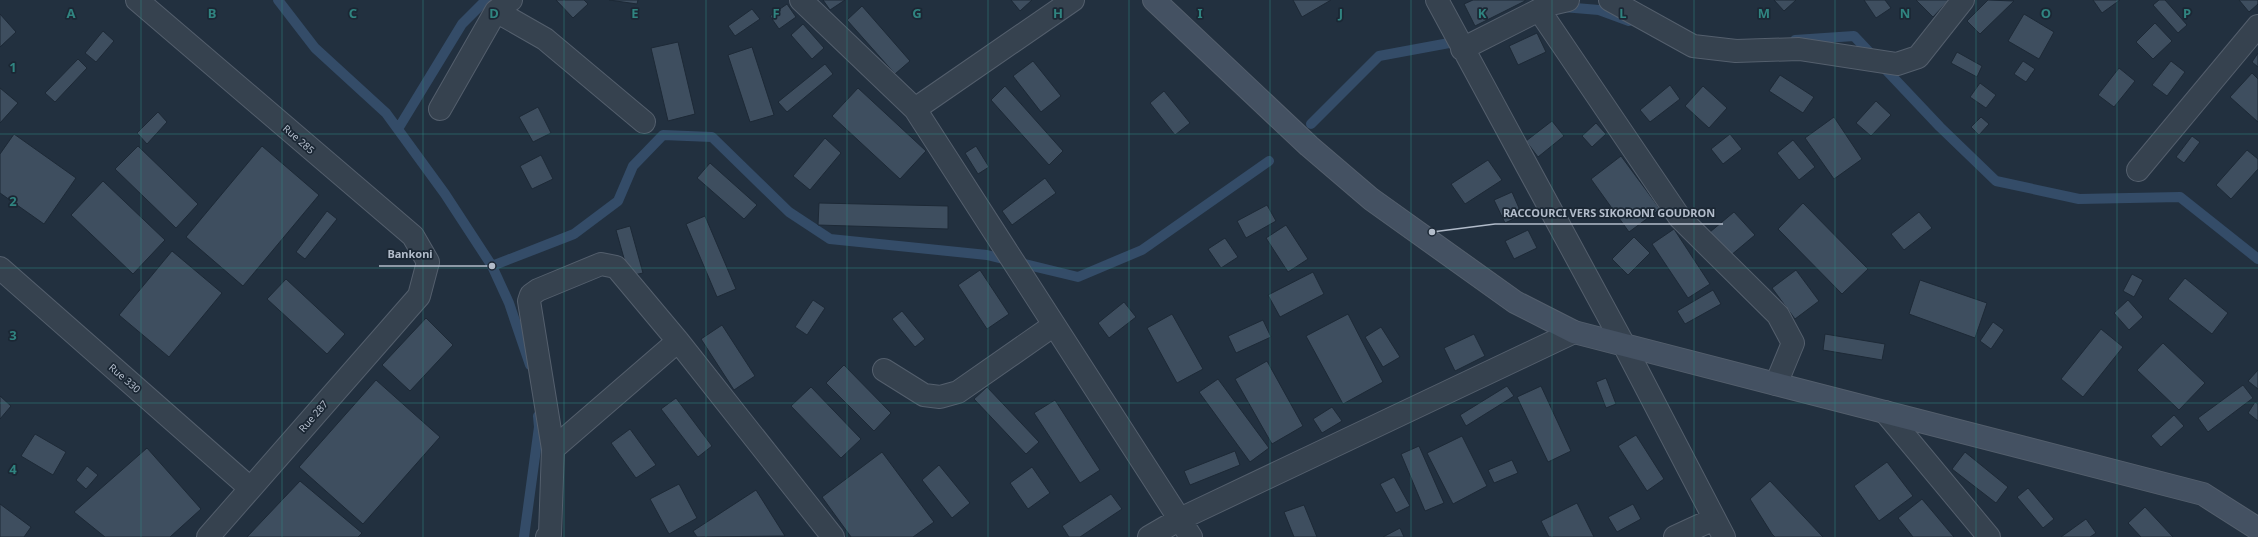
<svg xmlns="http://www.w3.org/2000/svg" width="2258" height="537" font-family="'Noto Sans',sans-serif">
<rect width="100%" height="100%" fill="#22303f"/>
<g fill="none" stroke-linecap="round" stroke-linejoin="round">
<path stroke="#344c68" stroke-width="10" d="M278,0L315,48L386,113L445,194L492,266L509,303L530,365
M1563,7L1599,10L1629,21
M1795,40L1854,36L1940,127L1996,181L2079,199L2180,197L2258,259
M1311,124L1379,56L1460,41
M398,129L462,24L486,0
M492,266L574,234L618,201L633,166L663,135L712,137L789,212L830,239L987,255L1078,277L1142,250L1269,161
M524,537L539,427L538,416"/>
</g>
<path fill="#3e4e5f" stroke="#1d2936" d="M556,0H584L588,4L573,18Z
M609,0H638L637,4Z
M823,0H845L830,10Z
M1011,0H1032L1020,11Z
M1293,0H1331L1302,17Z
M1473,0H1525V1L1475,26L1464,4Z
M1774,0H1796L1784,11Z
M1864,0H1885L1891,8L1876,18Z
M1916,0H1949L1933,17Z
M1988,0L2014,1L1980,34L1967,21Z
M2093,0H2120L2102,13Z
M2159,0H2165L2187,25L2178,33L2153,5Z
M2239,0H2258V4L2249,12Z
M787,4L796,17L779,29L770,16Z
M862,6L910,61L895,74L847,20Z
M752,9L760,19L735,36L728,26Z
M0,14L16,32L0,47Z
M2024,14L2054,32L2039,59L2008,41Z
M2155,23L2172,41L2153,59L2136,42Z
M803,24L824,48L812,59L791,35Z
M103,31L114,41L96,62L85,53Z
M1537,33L1546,52L1518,65L1509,46Z
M678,42L695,114L668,121L651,48Z
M752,47L774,115L750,122L728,55Z
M1957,52L1982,66L1977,77L1951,63Z
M2258,53V67L2252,62Z
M78,59L87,68L55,102L45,93Z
M1033,61L1061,96L1041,112L1013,76Z
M2023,61L2035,69L2026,82L2014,74Z
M2171,61L2185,72L2167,96L2152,85Z
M825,64L833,74L787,112L778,102Z
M2119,68L2135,81L2114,107L2098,95Z
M2252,73L2258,79V122L2230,97Z
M1780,75L1814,97L1803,113L1769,91Z
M1980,83L1996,95L1986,108L1970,97Z
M1670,85L1680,99L1650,122L1640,110Z
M1005,86L1063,151L1049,165L991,100Z
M1703,86L1727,108L1709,128L1685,106Z
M0,88L18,103L0,123Z
M858,88L926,151L900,179L832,116Z
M1164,91L1190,123L1175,135L1150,103Z
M1876,101L1891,115L1871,136L1856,123Z
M538,107L551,133L533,142L519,117Z
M158,112L167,122L147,144L137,133Z
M1834,117L1862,159L1834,179L1805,138Z
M1981,117L1989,124L1979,135L1971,127Z
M1552,121L1564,136L1538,157L1526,141Z
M1596,123L1606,134L1592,147L1582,136Z
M14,134L76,178L44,224L0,193V154Z
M1730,134L1742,149L1723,164L1711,149Z
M2192,136L2200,142L2184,163L2176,157Z
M825,138L841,153L810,190L793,176Z
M1793,140L1815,167L1799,180L1777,153Z
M138,146L198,204L176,228L115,169Z
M262,146L319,195L243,286L186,237Z
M976,146L989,167L978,174L965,153Z
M2247,150L2258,159V169L2231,199L2216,185Z
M541,155L553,179L532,189L520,166Z
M1621,156L1660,209L1629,232L1591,179Z
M1488,160L1502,180L1465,204L1451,184Z
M710,163L757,205L744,219L697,178Z
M1045,178L1056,193L1012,225L1002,211Z
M103,181L165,240L133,274L71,215Z
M1512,192L1522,215L1505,223L1494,200Z
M819,203L948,206V229L818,225Z
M1803,203L1868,269L1842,294L1778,229Z
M1267,205L1276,221L1246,238L1237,221Z
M327,211L337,219L305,259L296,252Z
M1734,212L1755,235L1730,256L1710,232Z
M1919,212L1932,228L1904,250L1891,234Z
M705,216L736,289L717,297L686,224Z
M1286,225L1308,259L1288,272L1266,238Z
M630,226L643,273L629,276L616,230Z
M1674,229L1710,284L1688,298L1652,244Z
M1528,230L1537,248L1514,259L1505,241Z
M1634,237L1650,253L1628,275L1612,259Z
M1225,238L1238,257L1221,268L1208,249Z
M172,251L222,293L169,357L119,315Z
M980,270L1009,314L987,329L958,285Z
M1796,270L1819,301L1795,319L1772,288Z
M1313,272L1324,294L1280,317L1268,295Z
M2132,274L2143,280L2134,297L2123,291Z
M2185,278L2228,313L2212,334L2168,299Z
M286,279L345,334L327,354L267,299Z
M1920,280L1987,303L1975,338L1909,314Z
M1713,290L1721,304L1685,324L1677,311Z
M813,300L825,308L807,335L795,327Z
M2128,300L2143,317L2129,330L2114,313Z
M1124,302L1136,317L1109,338L1098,323Z
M902,311L925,339L915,347L892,319Z
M1172,314L1203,369L1177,383L1147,328Z
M1348,314L1383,382L1343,404L1306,336Z
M426,318L453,345L410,391L382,365Z
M1263,320L1271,337L1236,353L1228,336Z
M1993,322L2004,330L1991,349L1980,341Z
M722,325L755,376L734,390L701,339Z
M1381,327L1400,357L1383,367L1365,337Z
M2101,329L2123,347L2083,397L2061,379Z
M1474,334L1485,356L1455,371L1444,348Z
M1825,334L1885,344L1882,360L1823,350Z
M2163,343L2205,383L2179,410L2137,370Z
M1267,361L1303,426L1272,444L1235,379Z
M844,365L891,413L874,431L826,383Z
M2258,370V389L2248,381Z
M1606,378L1616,404L1606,408L1596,382Z
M1218,379L1269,448L1250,462L1199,392Z
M376,380L440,437L363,524L299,467Z
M2243,385L2253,398L2208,432L2198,418Z
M1507,386L1514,396L1466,426L1460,415Z
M1541,386L1571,451L1548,462L1517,397Z
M811,387L861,439L841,458L791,406Z
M987,387L1039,442L1026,454L974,399Z
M0,396L11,406L0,419Z
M676,398L712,446L698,457L661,409Z
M1055,400L1100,470L1080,483L1034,413Z
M2255,402L2258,404V421L2248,413Z
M1332,407L1342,421L1322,433L1313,419Z
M2174,415L2184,426L2161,447L2151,436Z
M630,429L656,465L636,478L611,443Z
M35,434L66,452L53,475L21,456Z
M1636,435L1664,479L1647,491L1618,446Z
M1462,436L1487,486L1453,504L1427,453Z
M1419,446L1444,503L1425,511L1401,454Z
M147,448L201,509L170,537H105L74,512Z
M1235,451L1240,465L1190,485L1184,471Z
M882,452L934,522L913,537H851L822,497Z
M1965,452L2008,487L1996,503L1952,469Z
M1512,460L1518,473L1494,483L1488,470Z
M1887,462L1913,496L1879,521L1854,486Z
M939,465L970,503L952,518L922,480Z
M87,466L98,475L86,489L76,480Z
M1032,467L1050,493L1028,509L1010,483Z
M1394,477L1410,506L1396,513L1380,484Z
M300,481L362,533L358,537H247Z
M1770,481L1823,537H1775L1772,534L1750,499Z
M679,484L697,518L669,534L650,499Z
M2028,488L2054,519L2043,528L2017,497Z
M756,490L785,536L697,537L693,531Z
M1111,494L1122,509L1080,537H1069L1062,526Z
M1922,499L1954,537H1913L1898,518Z
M1577,503L1594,537H1549L1541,521Z
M0,504L31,527L24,537H0Z
M1633,504L1641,519L1617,532L1608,517Z
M1304,505L1317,537H1294L1284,512Z
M2145,507L2173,537H2141L2128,523Z
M2086,519L2096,533L2090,537H2061Z
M1400,528L1404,537H1383Z"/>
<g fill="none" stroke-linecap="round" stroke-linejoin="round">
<g stroke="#545f6d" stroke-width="24">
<path id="street" d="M137,0L413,236L428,262L419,296L208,537
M801,0L915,109L1191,537
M1437,0L1624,345L1724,537
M1610,0L1693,46L1736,51L1799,49L1897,64L1918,57L1963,0
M1539,10L1680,218L1778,315L1793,343L1776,384
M496,11L545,39L644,122
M1462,49L1551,4L1568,0
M440,109L496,11L511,0
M915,109L1073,0
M2138,170L2258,26
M0,268L250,488
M884,370L924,395L940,397L958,392L1054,325
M1885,412L1989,537
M553,449L678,341
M547,537L550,534L553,449L529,301L531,295L538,290L601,264L616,267L678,341L833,537
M1149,537L1180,519L1574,332
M1675,537L1714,519"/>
</g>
<g stroke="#545f6d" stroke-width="24">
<path id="secondary" d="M1154,0L1309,146L1371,199L1515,302L1574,332L2203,494L2258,529"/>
</g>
<use href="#street" stroke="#36424f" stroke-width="22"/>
<use href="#secondary" stroke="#445162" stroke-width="22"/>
</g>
<path fill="none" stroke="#308480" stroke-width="1" stroke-opacity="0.55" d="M141,0V537M282,0V537M423,0V537M564,0V537M706,0V537M847,0V537M988,0V537M1129,0V537M1270,0V537M1411,0V537M1552,0V537M1694,0V537M1835,0V537M1976,0V537M2117,0V537M0,134H2258M0,268H2258M0,403H2258"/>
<g text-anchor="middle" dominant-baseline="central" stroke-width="3.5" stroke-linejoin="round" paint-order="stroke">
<g font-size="10" fill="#b2bcca" stroke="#1b2734">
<text transform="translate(299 139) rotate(41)">Rue 285</text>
<text transform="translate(125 378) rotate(41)">Rue 330</text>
<text transform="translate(313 416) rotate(-49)">Rue 287</text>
</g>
</g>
<g font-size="13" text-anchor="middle" font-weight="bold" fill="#308480" stroke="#1b2734" stroke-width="3.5" stroke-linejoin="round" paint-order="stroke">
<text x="71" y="18">A</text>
<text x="212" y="18">B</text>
<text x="353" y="18">C</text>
<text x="494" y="18">D</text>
<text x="635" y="18">E</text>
<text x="776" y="18">F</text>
<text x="917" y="18">G</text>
<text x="1058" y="18">H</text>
<text x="1200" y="18">I</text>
<text x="1341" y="18">J</text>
<text x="1482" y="18">K</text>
<text x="1623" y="18">L</text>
<text x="1764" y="18">M</text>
<text x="1905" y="18">N</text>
<text x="2046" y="18">O</text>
<text x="2187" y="18">P</text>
<text x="13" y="72">1</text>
<text x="13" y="206">2</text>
<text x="13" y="340">3</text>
<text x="13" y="474">4</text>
</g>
<path fill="none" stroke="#b2bcca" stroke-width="1.5" d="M1432 232L1495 224H1723M492 266L441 266H379"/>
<g fill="#b2bcca" stroke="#1b2734" stroke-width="1.5">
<circle cx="1432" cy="232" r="4"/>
<circle cx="492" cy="266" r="4"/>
</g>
<g font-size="11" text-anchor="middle" font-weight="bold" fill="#b2bcca" stroke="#1b2734" stroke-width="3.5" stroke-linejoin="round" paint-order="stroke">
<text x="1609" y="217">RACCOURCI VERS SIKORONI GOUDRON</text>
<text x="410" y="258">Bankoni</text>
</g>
</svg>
